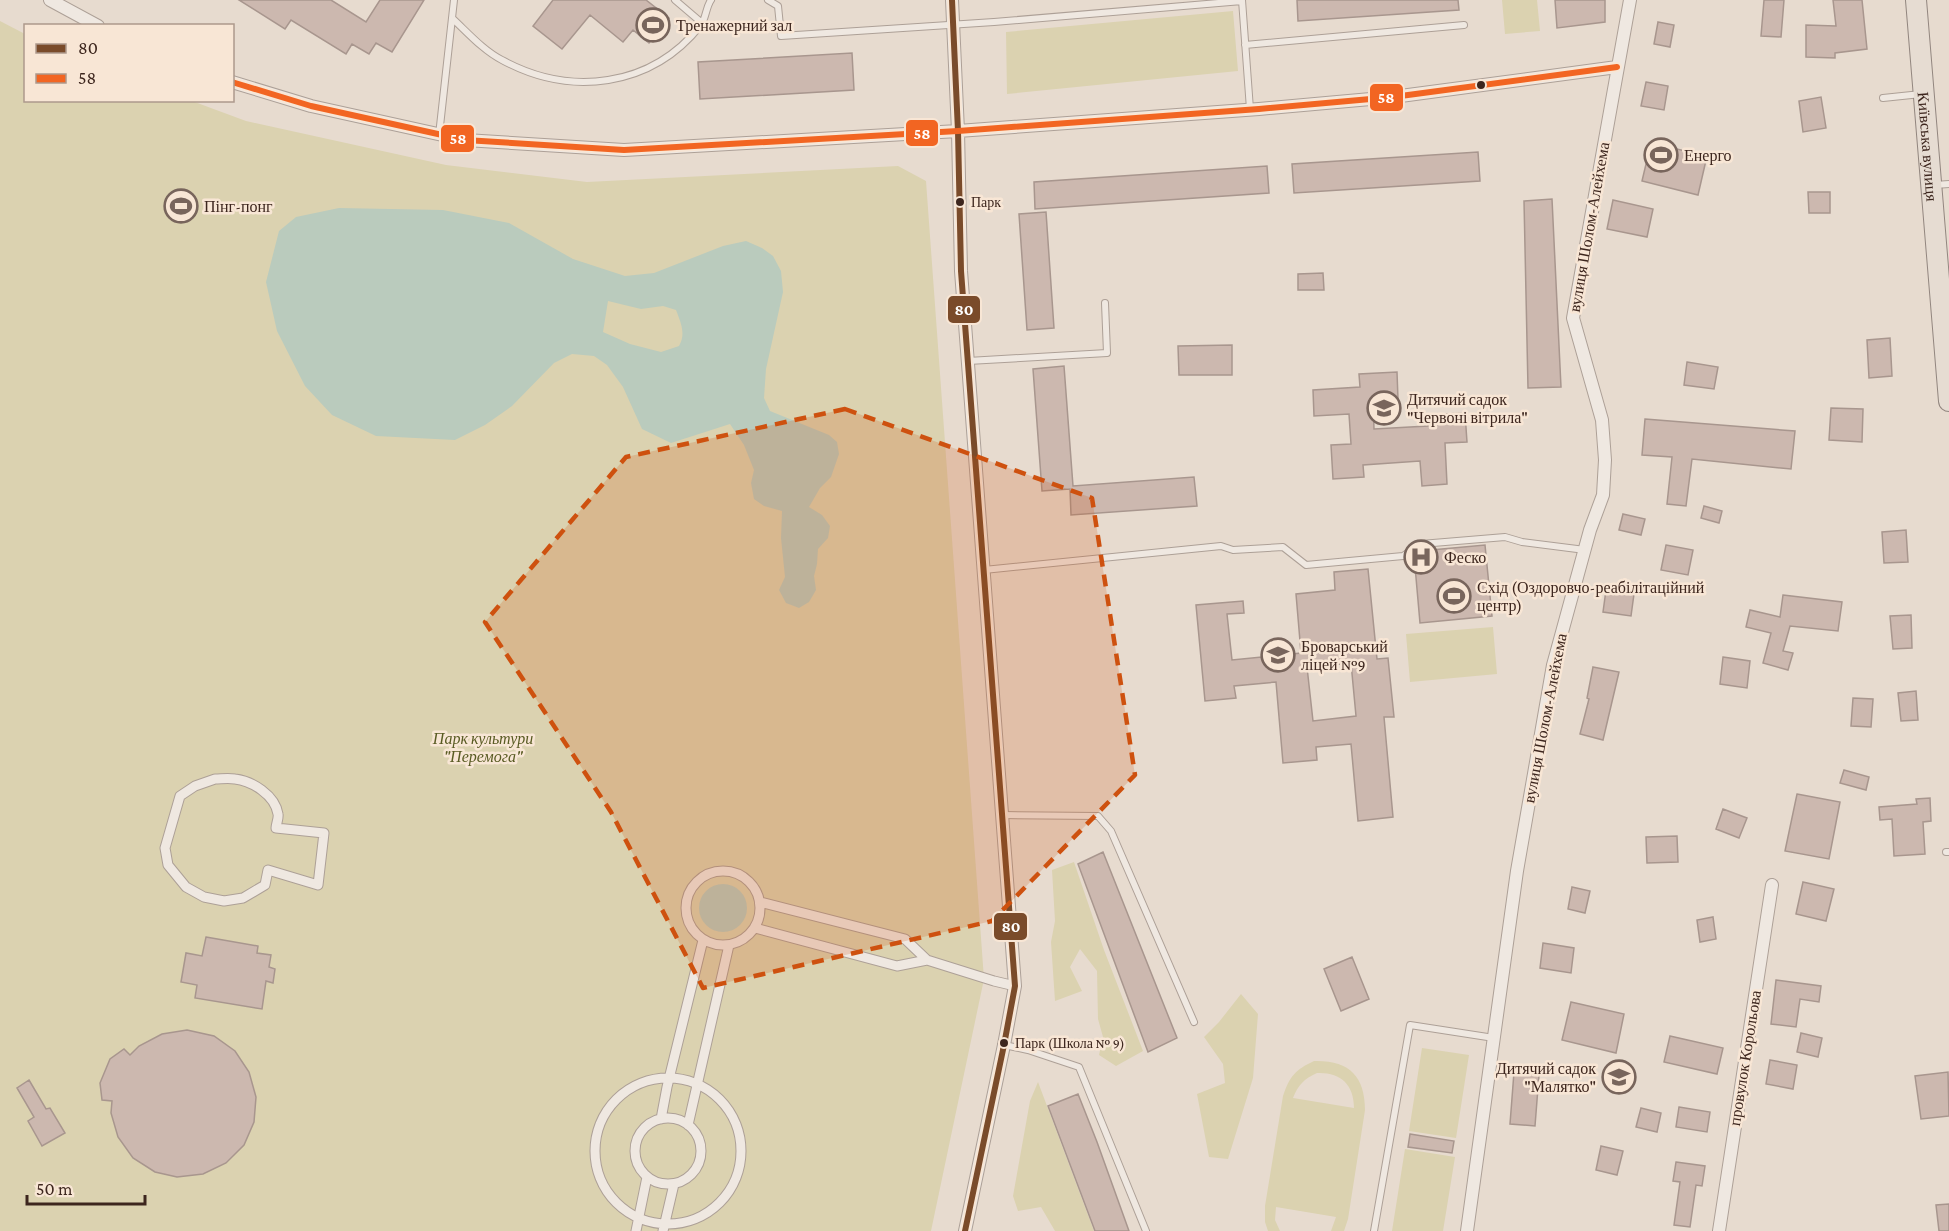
<svg xmlns="http://www.w3.org/2000/svg" width="1949" height="1231" font-family="'Crimson Pro',serif">
<rect width="100%" height="100%" fill="#e7dbcf"/>
<path fill="#dbd2b0" fill-rule="evenodd" d="M1502,0H1537L1540,31L1505,34Z
M1233,11L1238,71L1007,94L1006,32Z
M0,21L25,34L26,100L192,101L246,121L446,165L587,182L898,166L926,181L984,979L931,1231H0Z
M1493,627L1497,674L1410,682L1406,634Z
M1074,862L1104,950L1143,1051L1116,1066L1099,1055L1103,1037L1098,1019L1097,971L1080,949L1070,967L1082,991L1055,1001L1051,942L1055,921L1052,870Z
M1241,994L1258,1014L1253,1078L1228,1159L1209,1157L1197,1094L1225,1083L1223,1064L1204,1037L1219,1022Z
M1422,1048L1469,1055L1456,1138L1409,1131Z
M1314,1061C1349,1060 1365,1076 1365,1110L1348,1219L1344,1231H1331L1336,1217L1276,1207L1275,1220L1280,1231H1268L1265,1222V1206L1283,1096C1290,1076 1295,1070 1314,1061ZM1317,1073C1340,1072 1354,1084 1354,1108L1293,1098C1298,1085 1304,1079 1317,1073Z
M1038,1082L1094,1231H1055L1041,1207L1018,1211L1013,1196L1030,1101Z
M1405,1149L1455,1157L1443,1231H1392Z"/>
<path fill="#bacbbd" fill-rule="evenodd" d="M339,208L443,210L509,223L573,259L625,276L654,273L723,246L746,241L762,248L773,256L781,271L783,292L766,369L764,398L770,411L829,435L837,442L839,454L831,477L820,488L809,507L822,515L830,526L828,538L818,549L817,564L814,576L816,590L809,602L799,608L786,603L779,590L785,577L781,538L782,511L764,506L754,499L751,483L754,470L744,445L730,424L671,443L642,429L623,387L607,365L594,356L572,354L554,363L512,406L485,425L455,440L376,436L332,415L305,386L277,331L266,282L279,231L296,217ZM608,301L641,309L663,306L676,310C681,323 686,334 679,346L661,352L630,344L603,332Z
M699 908a24 24 0 1 1 48 0a24 24 0 1 1-48 0Z"/>
<path fill="#ccb8af" stroke="#a8968e" stroke-width="1.5" fill-rule="evenodd" d="M239,0H331L366,22L380,0H424L392,52L376,43L369,54L352,44L346,54L291,20L285,29Z
M553,0H646L669,18L649,43L633,30L623,42L590,15L562,49L533,26Z
M1297,0H1458L1459,10L1298,21Z
M1555,0H1605V22L1557,28Z
M1764,0H1784L1781,37L1761,36Z
M1833,0H1862L1867,49L1835,53V58L1806,57V25L1836,26Z
M1658,22L1674,25L1670,47L1654,44Z
M852,53L854,90L700,99L698,62Z
M1646,82L1668,86L1664,110L1641,106Z
M1821,97L1826,128L1803,132L1799,101Z
M1651,143L1707,156L1698,195L1642,181Z
M1478,152L1480,181L1294,193L1292,164Z
M1267,166L1269,193L1035,209L1034,182Z
M1808,192H1830V213H1809Z
M1552,199L1561,387L1528,388L1524,201Z
M1613,200L1653,209L1647,237L1607,229Z
M1046,212L1054,328L1027,330L1019,214Z
M1323,273L1324,290H1298V274Z
M1890,338L1892,376L1869,378L1867,340Z
M1232,345V375H1179L1178,346Z
M1687,362L1718,367L1714,389L1684,385Z
M1064,366L1073,486L1194,477L1197,506L1071,515L1070,489L1042,491L1033,369Z
M1397,372L1398,399L1373,400L1374,429L1428,426L1427,415L1465,413L1467,442L1445,443L1447,484L1422,486L1420,461L1363,465L1364,477L1333,479L1331,445L1351,444L1349,414L1314,416L1313,390L1360,387L1359,374Z
M1831,408L1863,409L1862,442L1829,440Z
M1645,419L1795,431L1791,469L1692,459L1686,506L1667,504L1672,457L1642,455Z
M1704,506L1722,511L1719,523L1701,518Z
M1623,514L1645,519L1641,535L1619,530Z
M1906,530L1908,562L1884,563L1882,532Z
M1485,545L1492,616L1420,623L1414,555L1420,551Z
M1666,545L1693,550L1688,575L1661,570Z
M1368,569L1377,659L1388,658L1394,717H1384L1393,817L1358,821L1351,744L1316,747L1317,760L1283,763L1276,682L1234,686L1236,698L1205,701L1196,605L1243,601L1244,613L1227,614L1232,660L1301,653L1296,594L1335,590L1334,572ZM1351,663L1356,716L1313,721L1307,667Z
M1606,590L1634,594L1631,616L1603,612Z
M1783,595L1842,602L1838,631L1790,626L1783,651L1793,653L1788,670L1763,663L1771,633L1746,627L1750,610L1780,617Z
M1911,615L1912,648L1893,649L1890,616Z
M1723,657L1750,661L1747,688L1720,684Z
M1593,667L1619,672L1603,740L1580,734L1589,699L1587,698Z
M1916,691L1918,720L1901,721L1898,693Z
M1853,698L1873,699L1871,727L1851,726Z
M1844,770L1869,777L1866,790L1840,783Z
M1797,794L1840,802L1829,859L1785,851Z
M1930,798L1931,821L1923,822L1925,854L1894,856L1892,819L1880,820L1879,807L1917,804L1916,799Z
M1723,809L1747,818L1739,838L1716,829Z
M1677,836L1678,862L1647,863L1646,837Z
M1103,852L1177,1038L1148,1052L1078,864Z
M1803,882L1834,889L1826,921L1796,914Z
M1572,887L1590,891L1585,913L1568,909Z
M1713,917L1716,939L1700,942L1697,920Z
M206,937L258,946L257,953L271,955L269,967L275,969L273,983L266,981L262,1009L195,998L197,985L181,982L186,953L202,956Z
M1543,943L1574,948L1571,973L1540,968Z
M1352,957L1369,999L1341,1011L1324,969Z
M1776,980L1821,986L1819,1002L1800,999L1796,1027L1771,1024Z
M1571,1002L1624,1014L1616,1053L1562,1040Z
M187,1030L214,1036L235,1051L249,1072L256,1097L254,1122L244,1145L226,1163L203,1174L177,1177L155,1172L133,1158L118,1137L111,1113L112,1101L102,1100L100,1083L110,1059L124,1049L130,1055L139,1046L162,1034Z
M1801,1033L1822,1038L1818,1057L1797,1052Z
M1670,1036L1723,1048L1717,1074L1664,1062Z
M1770,1060L1797,1065L1793,1089L1766,1084Z
M1514,1072L1539,1075L1535,1126L1510,1124Z
M1948,1072L1949,1116L1921,1119L1915,1076Z
M29,1080L46,1109L50,1108L65,1133L42,1146L28,1121L34,1117L17,1088Z
M1078,1094L1097,1142L1129,1231H1095L1048,1106Z
M1679,1107L1710,1112L1707,1132L1676,1127Z
M1641,1108L1661,1113L1657,1132L1636,1127Z
M1410,1134L1454,1141L1452,1153L1408,1147Z
M1601,1146L1623,1151L1617,1175L1596,1170Z
M1676,1162L1705,1166L1702,1186L1696,1185L1690,1227L1674,1225L1680,1182L1673,1181Z
M1949,1204V1231H1939L1936,1205Z"/>
<g fill="none" stroke-linecap="round" stroke-linejoin="round">
<g stroke="#ada097" stroke-width="8">
<path id="service" d="M675,0L702,23
M768,0L778,6L781,36L994,22L1242,1
M1242,0L1250,109
M453,19C468,33 484,51 502,60C570,97 651,88 701,25C706,18 706,7 711,0
M1245,45L1464,25
M1883,98L1921,94
M439,135L454,0
M1935,185L1949,184
M968,361L1107,353L1105,303
M984,570L1221,546L1233,550L1283,547L1306,565L1403,556L1421,544L1505,537L1522,542L1585,550
M1003,815L1098,816L1111,831L1194,1022
M1946,852H1949
M1004,1045L1028,1050L1079,1067L1146,1231
M1374,1231L1410,1025L1494,1038"/>
</g>
<g stroke="#ada097" stroke-width="11">
<path id="pedestrian" d="M215,779C221,779 228,778 235,779C252,781 275,795 278,814C279,818 276,824 276,828L324,833L318,885L268,870L265,885L243,898L224,901L204,897L186,887L168,865L165,848L180,796L195,786Z
M686 908a37 37 0 1 1 74 0a37 37 0 1 1-74 0Z
M760,902L905,939L927,960L994,981L1015,986
M755,928L897,966L927,960
M595 1151a73 73 0 1 1 146 0a73 73 0 1 1-146 0Z
M635 1151a33 33 0 1 1 66 0a33 33 0 1 1-66 0Z
M661,1119L667,1087L703,940
M688,1125L729,945
M636,1231L647,1177
M663,1231L674,1184"/>
</g>
<g stroke="#ada097" stroke-width="14">
<path id="minor" d="M50,0L98,26
M952,0L958,131L961,271L1015,986L1004,1045L965,1231
M232,82L311,106L465,140L624,150L958,131L1259,109L1393,97L1617,67
M1467,1231L1517,871L1553,665L1590,530L1603,495L1605,460L1602,420L1573,318L1630,0
M1719,1231L1772,885"/>
</g>
<g stroke="#92867f" stroke-width="22">
<g id="primary">
<path id="s1" d="M1916,0L1949,401"/>
</g>
</g>
<use href="#service" stroke="#efe8e1" stroke-width="6"/>
<use href="#pedestrian" stroke="#efe8e1" stroke-width="9"/>
<use href="#minor" stroke="#efe8e1" stroke-width="12"/>
<use href="#primary" stroke="#e6dcd2" stroke-width="20"/>
<g stroke="#f8e6d5" stroke-width="10">
<path id="bus-1" d="M952,0L958,131L961,271L1015,986L1004,1045L965,1231"/>
</g>
<g stroke="#f8e6d5" stroke-width="10">
<path id="bus-2" d="M232,82L311,106L465,140L624,150L958,131L1259,109L1393,97L1617,67"/>
</g>
<use href="#bus-1" stroke="#7a4b2a" stroke-width="6"/>
<use href="#bus-2" stroke="#f26522" stroke-width="6"/>
</g>
<path fill="#ce510f" fill-opacity="0.2" stroke="#ce510f" stroke-width="4.5" stroke-dasharray="12 8" stroke-linejoin="round" d="M845,409L1092,498L1135,775L992,921L703,988L611,812L485,622L626,457Z"/>
<defs>
<g id="stadium-ring" transform="scale(1.725)"><circle r="9.5" fill="#f8e6d5" stroke="#78655c" stroke-width="1.5"/><path d="M0-5a6.5 5 0 1 0 0 10a6.5 5 0 1 0 0-10ZM-3.5-1.8h7v3.6h-7Z" fill="#78655c"/></g>
<g id="school-ring" transform="scale(1.725)"><circle r="9.5" fill="#f8e6d5" stroke="#78655c" stroke-width="1.5"/><path d="M0-5L7-2L0 1L-7-2ZM-4 1L0 2.5L4 1V4Q0 6-4 4Z" fill="#78655c"/></g>
<g id="hospital-ring" transform="scale(1.725)"><circle r="9.5" fill="#f8e6d5" stroke="#78655c" stroke-width="1.5"/><path d="M-5-5h3v3.5h4V-5h3V5h-3V1.5h-4V5h-3Z" fill="#78655c"/></g>
</defs>
<g fill-rule="evenodd">
<use href="#stadium-ring" x="653" y="25"/>
<use href="#stadium-ring" x="1661" y="155"/>
<use href="#stadium-ring" x="181" y="206"/>
<use href="#school-ring" x="1384" y="408"/>
<use href="#hospital-ring" x="1421" y="557"/>
<use href="#stadium-ring" x="1454" y="596"/>
<use href="#school-ring" x="1278" y="655"/>
<use href="#school-ring" x="1619" y="1077"/>
</g>
<g fill="#3d261e" stroke="#f8e6d5" stroke-width="2">
<circle cx="1481" cy="85" r="5"/>
<circle cx="960" cy="202" r="5"/>
<circle cx="1004" cy="1043" r="5"/>
</g>
<g text-anchor="middle" dominant-baseline="central" stroke-width="5" stroke-linejoin="round" paint-order="stroke">
<g font-size="14" fill="#3d261e" stroke="#f8e6d5" text-anchor="start">
<text x="971" y="202">Парк</text>
<text x="1015" y="1043">Парк (Школа № 9)</text>
</g>
<g font-size="16" fill="#3d261e" stroke="#f8e6d5" text-anchor="start">
<text x="676" y="25">Тренажерний зал</text>
<text x="1684" y="155">Енерго</text>
<text x="204" y="206">Пінг-понг</text>
<text x="1407" y="399">Дитячий садок<tspan x="1407" dy="18">"Червоні вітрила"</tspan></text>
<text x="1444" y="557">Феско</text>
<text x="1477" y="587">Схід (Оздоровчо-реабілітаційний<tspan x="1477" dy="18">центр)</tspan></text>
<text x="1301" y="646">Броварський<tspan x="1301" dy="18">ліцей №9</tspan></text>
<text x="1596" y="1068" text-anchor="end">Дитячий садок<tspan x="1596" dy="18">"Малятко"</tspan></text>
</g>
<g font-size="16" fill="#3d261e" stroke="#f8e6d5">
<text stroke="none"><textPath href="#s1" startOffset="147">Київська вулиця</textPath></text>
<text transform="translate(1589 227) rotate(-80)">вулиця Шолом-Алейхема</text>
<text transform="translate(1545 718) rotate(-79)">вулиця Шолом-Алейхема</text>
<text transform="translate(1745 1058) rotate(-81)">провулок Корольова</text>
</g>
<g font-size="16" font-style="italic" fill="#595b23" stroke="#f8e6d5">
<text x="483" y="738">Парк культури<tspan x="483" dy="18">"Перемога"</tspan></text>
</g>
</g>
<g stroke="#f8e6d5" stroke-width="2">
<rect x="1369" y="83" width="35" height="29" rx="6" fill="#f26522"/>
<rect x="905" y="119" width="34" height="28" rx="6" fill="#f26522"/>
<rect x="440" y="124" width="35" height="29" rx="6" fill="#f26522"/>
<rect x="947" y="295" width="34" height="29" rx="6" fill="#7a4b2a"/>
<rect x="993" y="912" width="35" height="29" rx="6" fill="#7a4b2a"/>
</g>
<g font-size="16" text-anchor="middle" font-weight="bold" fill="#fff">
<text x="1386" y="103">58</text>
<text x="922" y="139">58</text>
<text x="458" y="144">58</text>
<text x="964" y="315">80</text>
<text x="1011" y="932">80</text>
</g>
<rect x="24" y="24" width="210" height="78" fill="#f8e6d5" stroke="#ad998c" stroke-width="1.5"/>
<rect x="36" y="44" width="30" height="9" fill="#7a4b2a" stroke="#ad998c" stroke-width="1.5"/>
<text x="78" y="54" font-size="18" fill="#3d261e">80</text>
<rect x="36" y="74" width="30" height="9" fill="#f26522" stroke="#ad998c" stroke-width="1.5"/>
<text x="78" y="84" font-size="18" fill="#3d261e">58</text>
<path d="M27 1195v9h118v-9" fill="none" stroke="#3d261e" stroke-width="3"/>
<text x="36" y="1195" font-size="18" fill="#3d261e" stroke="#f8e6d5" stroke-width="4.5" paint-order="stroke">50 m</text>
</svg>
